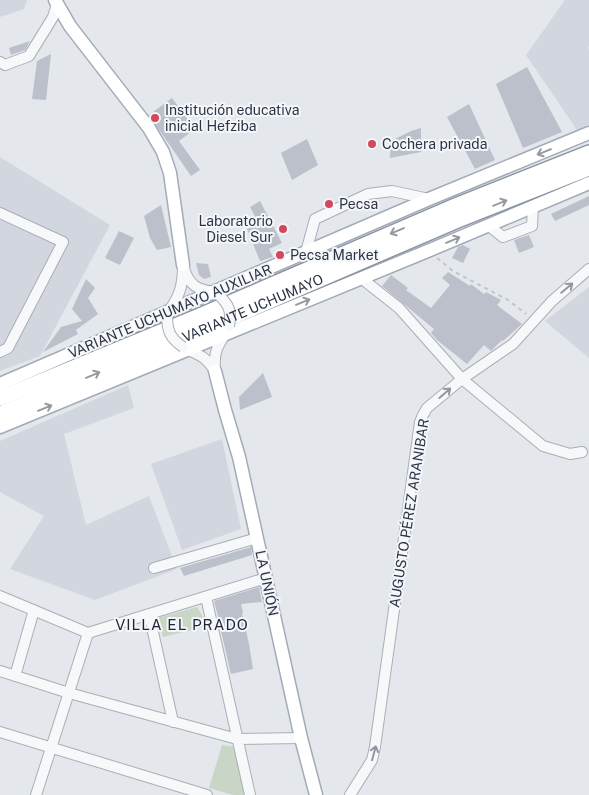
<svg xmlns="http://www.w3.org/2000/svg" width="589" height="795" font-family="'Public Sans',sans-serif">
<rect width="100%" height="100%" fill="#e4e7ec"/>
<path fill="#d2d6de" d="M0,0H27L24,9L0,17Z
M565,0H589V46L588,47L589,50V125L577,130L526,55Z
M0,157L110,225L40,356L0,371Z
M589,287V358L545,321Z
M128,385L134,408L64,434L86,525L149,496L177,569L95,600L10,569L44,516L0,492V441Z
M222,439L241,529L182,550L151,464Z"/>
<path fill="#c9d6c5" d="M197,607L208,626L163,637L158,618Z
M222,745L236,747L246,795H233L209,788Z"/>
<path fill="#bbc0ca" d="M30,41L25,50L11,55L9,48Z
M51,54L46,100L32,99L37,61Z
M527,67L562,132L523,148L496,84Z
M172,98L195,129L179,141L200,170L191,176L149,115Z
M469,104L495,160L475,169L447,117Z
M421,128V152L390,158L391,141L411,131Z
M307,139L318,165L292,180L281,153Z
M589,196V205L555,221L551,214Z
M260,201L282,243L269,249L273,257L260,261L247,229L259,224L250,207Z
M161,205L171,247L157,250L150,238L144,216Z
M119,231L134,238L120,265L105,258Z
M529,235L534,247L519,253L514,240Z
M463,245L470,249L463,263L452,258L458,247Z
M196,263L208,264L211,277L204,279L199,275Z
M448,272L470,286L471,284L484,294L486,292L501,300L497,305L522,324L503,341L502,340L491,351L484,345L467,364L437,340L431,333L434,329L382,286L391,275L408,288L406,290L431,308L450,285L442,278Z
M86,279L95,288L88,298L98,314L76,330L78,334L43,352L61,327L82,321L72,309Z
M263,373L272,397L240,410L239,397Z
M251,547L252,555L184,576L180,568Z
M259,587L262,602L241,604L243,613H242L249,644L253,669L231,674L221,631H222L214,601Z"/>
<g fill="none" stroke-linecap="round" stroke-linejoin="round">
<g stroke="#a9aeb7" stroke-width="12">
<path id="minor" d="M0,62L5,65L29,56L53,17L57,4
M0,213L63,242L8,348L0,352
M488,225L503,237L532,226L533,206
M306,252L315,219L368,194L392,191L429,199
M184,268C189,286 198,290 215,292
M361,278L399,308L462,379L543,446L570,454L582,452
M168,312C180,296 183,285 183,265
M185,349C200,355 205,356 215,371
M215,371C214,353 216,348 226,333
M154,568L257,538
M0,596L88,633L266,578
M206,597L250,795
M149,614L173,722
M0,671L69,693L237,739L301,738
M15,676L34,610
M0,732L207,795
M36,795L88,633
M350,795L372,760L375,747L420,422L423,415L427,408L462,379L513,344L552,301L589,269"/>
</g>
<g stroke="#a3abb8" stroke-width="15">
<path id="major" d="M55,0L70,26L149,128L163,152L170,173L183,265
M215,371L225,410L239,457L301,738L316,795
M0,384L429,199L589,133
M0,427L430,250L589,183"/>
</g>
<g stroke="#8b94a3" stroke-width="18">
<g id="highway">
<path d="M0,398L195,318L458,205L589,153"/>
<path id="s1" d="M0,414L202,330L455,221L589,168"/>
</g>
</g>
<path stroke="#c2c5cb" stroke-width="2" stroke-dasharray="4 4" stroke-linecap="butt" d="M437,258L453,271L508,300L526,314"/>
<use href="#minor" stroke="#f7f8fa" stroke-width="10"/>
<use href="#major" stroke="#fff" stroke-width="12"/>
<use href="#highway" stroke="#fff" stroke-width="15"/>
<g stroke="#a9aeb7" stroke-width="12" stroke-linecap="butt">
<path id="minor-bridge" d="M218,294C229,305 232,311 229,326
M167,315C167,331 170,338 183,347"/>
</g>
<use href="#minor-bridge" stroke="#f7f8fa" stroke-width="10"/>
</g>
<defs><path id="oneway-shaft" d="M-6 0H5M1.5-3L5.5 0L1.5 3" fill="none" stroke-width="1.6" stroke-linecap="round" stroke-linejoin="round" transform="scale(1.25)"/></defs>
<g stroke="#959aa2">
<use href="#oneway-shaft" transform="translate(544 152) rotate(158)"/>
<use href="#oneway-shaft" transform="translate(500 203) rotate(-22)"/>
<use href="#oneway-shaft" transform="translate(397 231) rotate(157)"/>
<use href="#oneway-shaft" transform="translate(453 240) rotate(-23)"/>
<use href="#oneway-shaft" transform="translate(303 302) rotate(-22)"/>
<use href="#oneway-shaft" transform="translate(93 375) rotate(-23)"/>
<use href="#oneway-shaft" transform="translate(45 408) rotate(-22)"/>
</g>
<g stroke="#9196a0">
<use href="#oneway-shaft" transform="translate(567 288) rotate(-40)"/>
<use href="#oneway-shaft" transform="translate(445 393) rotate(-41)"/>
<use href="#oneway-shaft" transform="translate(374 753) rotate(-75)"/>
</g>
<g fill="#d1495b" stroke="#f4f6f9" stroke-width="2">
<circle cx="155" cy="118" r="5"/>
<circle cx="372" cy="144" r="5"/>
<circle cx="329" cy="204" r="5"/>
<circle cx="283" cy="229" r="5"/>
<circle cx="280" cy="255" r="5"/>
</g>
<g text-anchor="middle" dominant-baseline="central" stroke-width="4" stroke-linejoin="round" paint-order="stroke">
<g font-size="14" fill="#2b3445" stroke="#f4f6f9" text-anchor="start">
<text x="165" y="110">Institución educativa<tspan x="165" dy="16">inicial Hefziba</tspan></text>
<text x="382" y="144">Cochera privada</text>
<text x="339" y="204">Pecsa</text>
<text x="273" y="221" text-anchor="end">Laboratorio<tspan x="273" dy="16">Diesel Sur</tspan></text>
<text x="290" y="255">Pecsa Market</text>
</g>
<g font-size="14" fill="#2b3445" stroke="#f4f6f9">
<text stroke="none"><textPath href="#s1" startOffset="274">VARIANTE UCHUMAYO</textPath></text>
<text transform="translate(170 311) rotate(-23)">VARIANTE UCHUMAYO AUXILIAR</text>
<text transform="translate(409 513) rotate(-81)">AUGUSTO PÉREZ ARANIBAR</text>
<text transform="translate(267 583) rotate(78)">LA UNIÓN</text>
</g>
<g font-size="15" letter-spacing="1" fill="#1d2536" stroke="#f4f6f9">
<text x="182" y="624">VILLA EL PRADO</text>
</g>
</g>
</svg>
